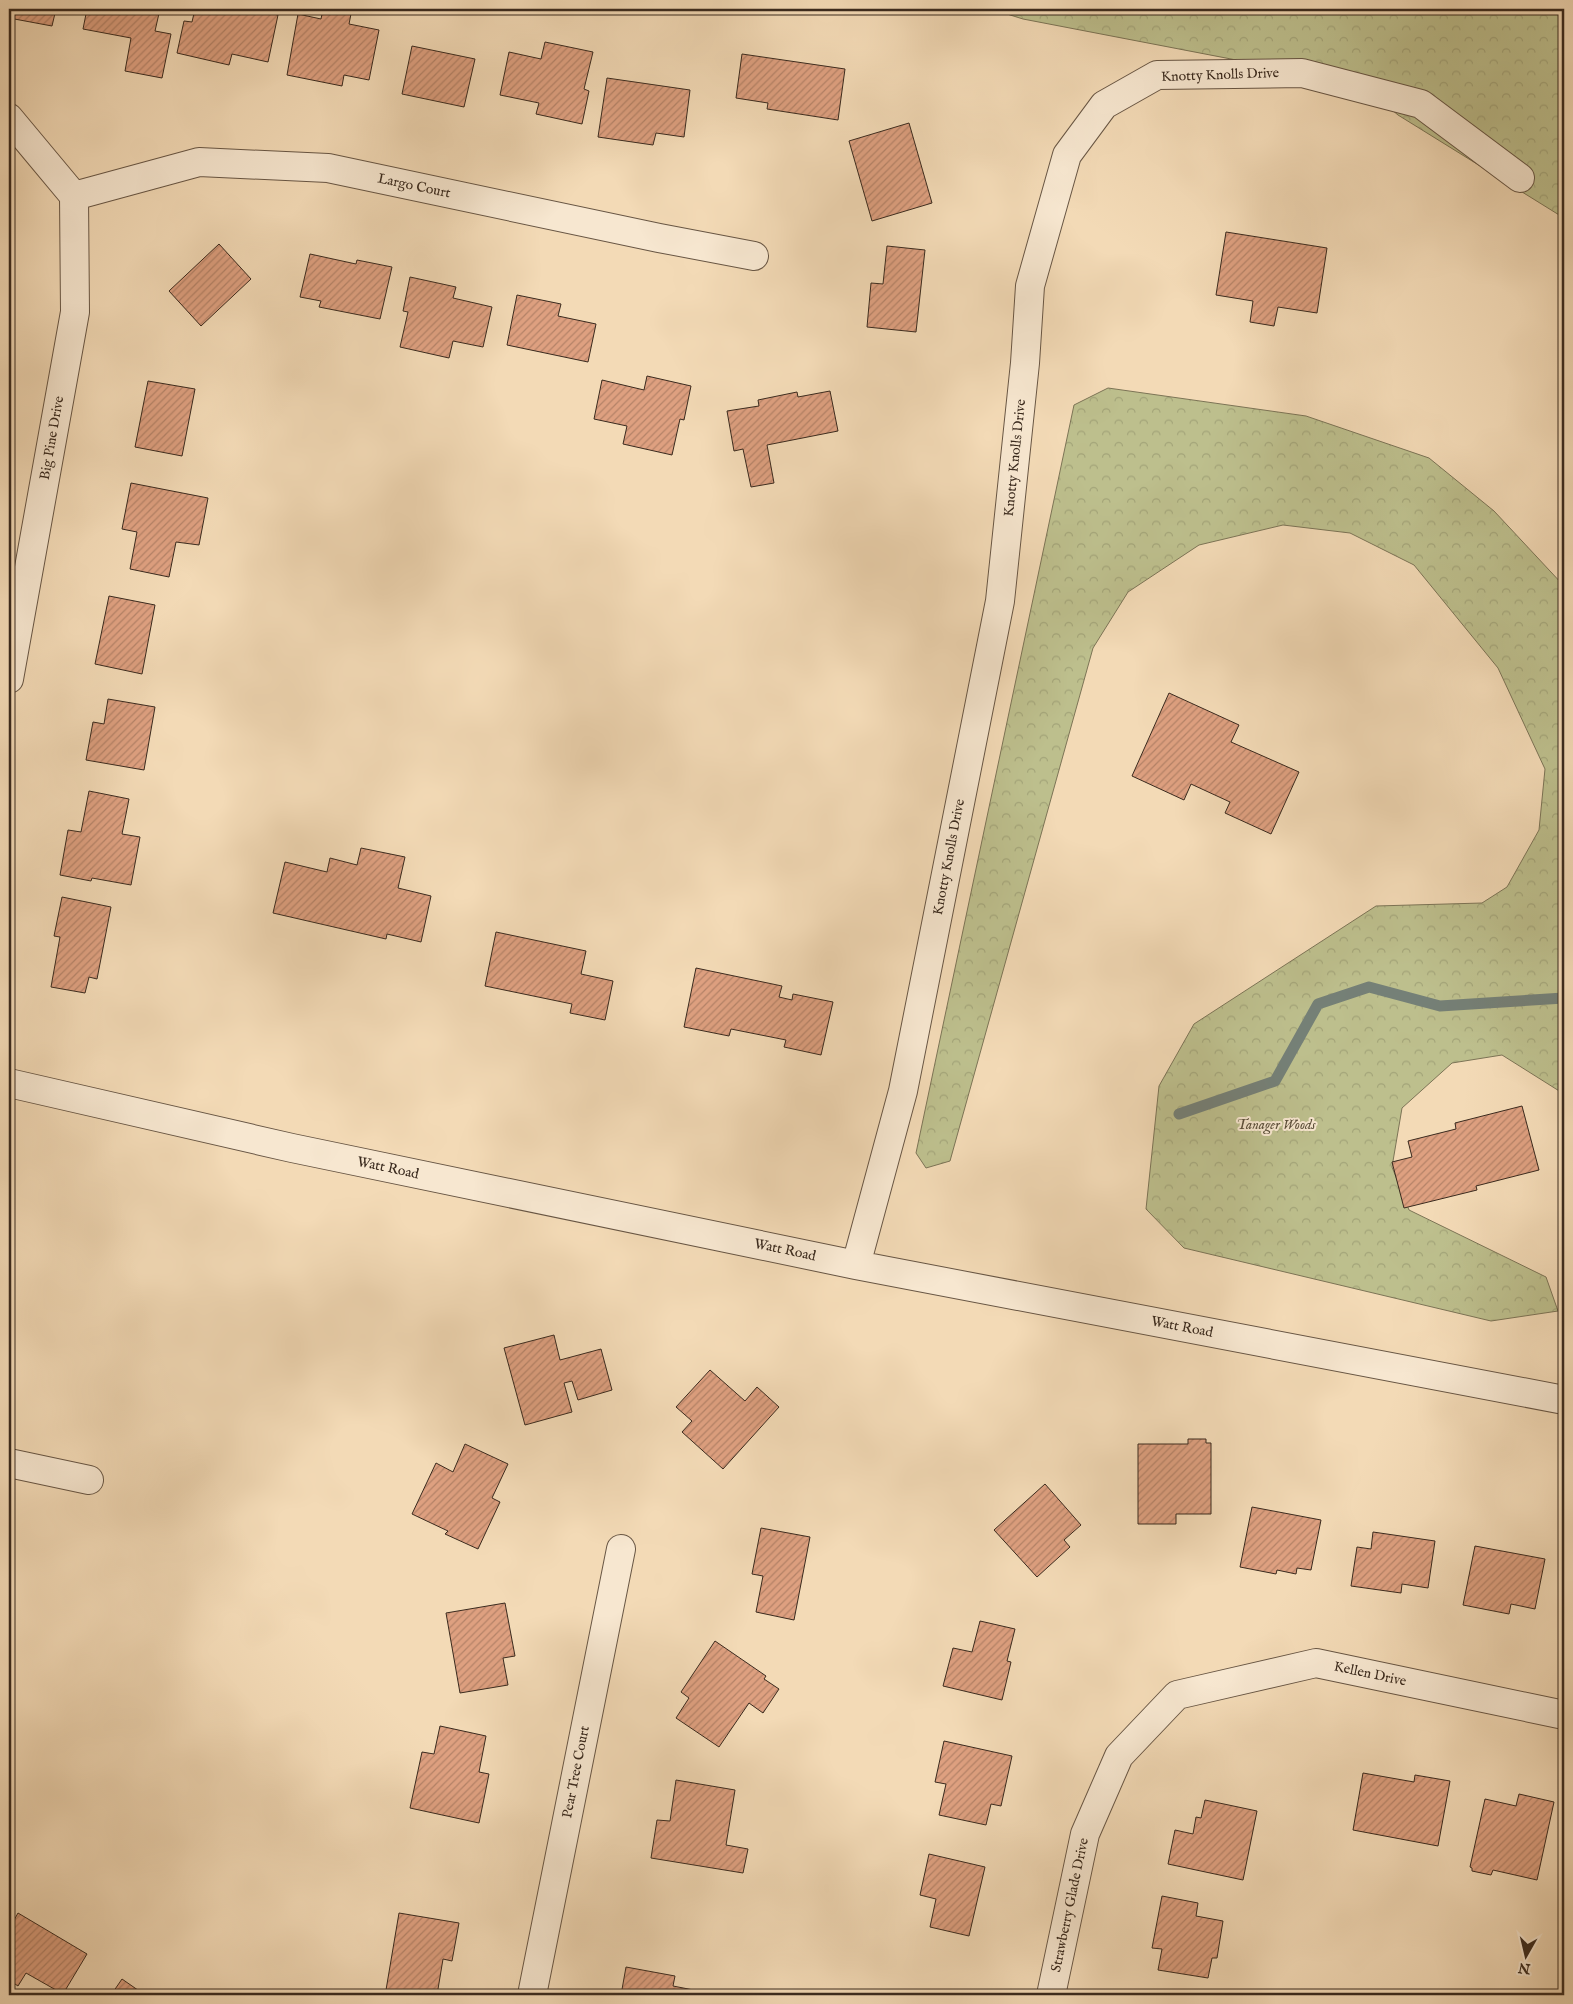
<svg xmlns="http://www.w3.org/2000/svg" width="1573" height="2004" font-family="'IM FELL English',serif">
<defs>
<pattern id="forest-crowns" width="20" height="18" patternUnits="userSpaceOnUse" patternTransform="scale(1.25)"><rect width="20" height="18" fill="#bdbf8d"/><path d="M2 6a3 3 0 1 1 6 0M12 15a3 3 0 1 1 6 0" fill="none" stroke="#a3a479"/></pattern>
<pattern id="building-hatch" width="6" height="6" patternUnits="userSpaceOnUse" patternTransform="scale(1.25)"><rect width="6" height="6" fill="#dea080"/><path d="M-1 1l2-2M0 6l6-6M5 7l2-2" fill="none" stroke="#b58368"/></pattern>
</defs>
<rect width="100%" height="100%" fill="#f3dab6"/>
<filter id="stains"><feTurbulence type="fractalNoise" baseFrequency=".004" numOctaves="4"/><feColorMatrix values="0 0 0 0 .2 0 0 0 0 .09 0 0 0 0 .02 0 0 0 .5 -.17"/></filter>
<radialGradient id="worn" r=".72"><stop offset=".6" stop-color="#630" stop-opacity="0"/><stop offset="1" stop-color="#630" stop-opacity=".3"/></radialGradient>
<path fill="url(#forest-crowns)" stroke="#7c7456" d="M991,9H1564V218L1398,115L1361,84L1023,19Z
M1108,388L1306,416L1429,458L1494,511L1564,586V1094L1502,1055L1452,1063L1402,1108L1392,1167L1409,1210L1546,1277L1558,1311L1491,1321L1184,1248L1146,1209L1159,1086L1194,1024L1376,906L1482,903L1507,887L1539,830L1545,769L1498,668L1414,565L1350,533L1283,525L1199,545L1128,592L1093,648L950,1161L926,1168L916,1153L1074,405Z"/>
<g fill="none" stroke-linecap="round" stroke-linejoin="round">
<path stroke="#758077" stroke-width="11" d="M1179,1114L1275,1081L1318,1004L1369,987L1440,1006L1564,998"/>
</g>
<path fill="url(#building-hatch)" stroke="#3a2a1e" d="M9,9H56L52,26L9,18Z
M87,9H160L155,31L171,34L162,78L125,71L131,38L83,29Z
M195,9H249L278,15L268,62L232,54L229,65L177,53L184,21L192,22Z
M323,9H352L349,24L379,30L369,80L344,75L342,86L287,75L298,14L321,19Z
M545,42L593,52L584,89L589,91L582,124L536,114L539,103L500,95L509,52L541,59Z
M412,46L475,59L464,107L402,94Z
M742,54L845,69L838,120L767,109L768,103L736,98Z
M607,78L690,90L684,137L656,133L653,145L598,137Z
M909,123L932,203L872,221L849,141Z
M1226,232L1327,248L1317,313L1278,307L1274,326L1250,322L1253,301L1216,295Z
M219,244L251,279L201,326L169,291Z
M887,246L925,250L916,332L867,327L871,283L883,284Z
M310,254L356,264L357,260L392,267L380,319L319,307L321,301L300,297Z
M410,277L456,287L453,298L492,307L483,347L453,341L449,358L400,347L408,312L403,311Z
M517,295L561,304L558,316L596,324L588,362L507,345Z
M647,376L691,386L684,420L680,419L672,455L623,444L627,426L594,419L602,380L644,390Z
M148,381L195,389L182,456L135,447Z
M830,391L838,431L767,445L774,483L751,487L743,449L734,451L727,411L759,406L758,400L797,392L798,397Z
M131,483L208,498L199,545L176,542L169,577L130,569L137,532L122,529Z
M109,596L155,605L142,674L95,664Z
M1169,693L1239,725L1231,742L1299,772L1271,834L1225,813L1230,802L1191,784L1184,800L1132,776Z
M108,699L155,707L144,770L86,760L93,722L104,724Z
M89,791L129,799L122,834L140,837L131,885L92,878L91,881L60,875L68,830L81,832Z
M361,848L405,857L398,888L431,896L421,942L387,934L386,939L273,913L285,862L327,872L330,858L357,865Z
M62,897L111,907L97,979L89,977L85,993L51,987L60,937L54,936Z
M496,932L586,951L581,974L613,981L605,1020L570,1013L572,1004L485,986Z
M696,968L782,986L779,997L792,1000L793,994L833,1002L821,1055L784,1047L786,1040L731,1029L729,1036L684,1027Z
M1522,1106L1539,1170L1476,1186L1477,1190L1404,1208L1392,1162L1412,1157L1408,1141L1456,1129L1455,1123Z
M554,1335L560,1360L601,1349L612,1390L578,1400L572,1381L564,1383L572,1412L525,1425L504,1348Z
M710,1370L745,1401L757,1387L779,1407L723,1469L682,1432L692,1421L676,1407Z
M1188,1439H1206V1443H1211V1514H1176V1524H1138V1444H1188Z
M465,1444L508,1464L492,1498L500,1502L478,1549L445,1534L448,1531L412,1514L436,1463L453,1472Z
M1045,1484L1081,1525L1064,1540L1070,1547L1037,1577L994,1530Z
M1252,1507L1321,1520L1311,1570L1297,1568L1296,1574L1277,1570L1276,1574L1240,1567Z
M761,1528L810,1537L794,1620L756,1612L763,1576L752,1574Z
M1373,1532L1435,1541L1428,1588L1402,1584L1401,1593L1351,1586L1357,1547L1371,1549Z
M1475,1546L1545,1559L1535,1609L1511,1604L1509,1614L1463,1605Z
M505,1603L515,1656L503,1658L508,1685L460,1693L446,1613Z
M980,1621L1015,1629L1007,1661L1011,1662L1002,1700L943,1686L953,1648L972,1652Z
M715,1641L766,1676L764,1679L779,1689L763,1713L749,1703L719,1747L676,1718L689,1698L681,1692Z
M440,1726L486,1736L479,1772L489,1774L479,1823L410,1808L422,1752L434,1754Z
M944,1741L1012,1756L1001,1806L991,1804L986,1825L939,1815L946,1784L935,1782Z
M1363,1773L1414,1782L1415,1775L1450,1781L1438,1846L1353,1830Z
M676,1780L735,1790L726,1845L748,1849L743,1873L651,1858L657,1820L670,1821Z
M1519,1794L1554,1802L1537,1880L1493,1870L1491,1875L1472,1871V1868L1470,1867L1485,1799L1516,1806Z
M1205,1800L1257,1811L1243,1880L1168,1864L1175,1830L1193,1834L1196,1817L1201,1818Z
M929,1854L985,1867L969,1936L930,1927L936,1899L920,1895Z
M1162,1896L1198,1903L1196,1916L1223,1921L1217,1958H1212L1208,1978L1158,1970L1162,1949L1152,1948Z
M18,1913L87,1954L63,1994L26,1973L18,1986L9,1980V1929Z
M399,1913L459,1923L452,1961L443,1959L437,1995H417L386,1990Z
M626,1967L675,1976L673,1986L719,1995H621Z
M122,1979L145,1995H111Z"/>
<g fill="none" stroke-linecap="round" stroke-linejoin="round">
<g stroke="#685644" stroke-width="30">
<path id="minor" d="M9,118L74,196
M74,196L199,162L328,168L659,238L754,256
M9,679L75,312L74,196
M9,1083L292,1148L856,1265L1564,1400
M856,1265L903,1091L1000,601L1025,363L1030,286L1067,155L1104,105L1157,75L1302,73L1421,104L1520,178
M9,1463L89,1480
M532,1995L621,1549
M1051,1995L1085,1834L1119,1756L1177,1695L1316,1663L1564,1715"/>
</g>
<use href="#minor" stroke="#f7e7d0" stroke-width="28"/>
</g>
<g text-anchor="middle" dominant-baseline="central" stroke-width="4" stroke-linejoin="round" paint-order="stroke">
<g font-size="14" fill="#3a2a1e" stroke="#f7e7d0">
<text transform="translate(1220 75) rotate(-2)">Knotty Knolls Drive</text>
<text transform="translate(414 186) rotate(12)">Largo Court</text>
<text transform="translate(52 438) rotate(-80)">Big Pine Drive</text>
<text transform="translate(1015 458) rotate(-84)">Knotty Knolls Drive</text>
<text transform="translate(949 857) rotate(-79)">Knotty Knolls Drive</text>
<text transform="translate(388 1168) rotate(12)">Watt Road</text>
<text transform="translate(785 1250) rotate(12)">Watt Road</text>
<text transform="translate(1182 1327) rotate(11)">Watt Road</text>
<text transform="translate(1370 1674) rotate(12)">Kellen Drive</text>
<text transform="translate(576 1772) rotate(-79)">Pear Tree Court</text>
<text transform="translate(1070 1905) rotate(-78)">Strawberry Glade Drive</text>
</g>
<g font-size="14" font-style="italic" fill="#5b4f3a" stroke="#f7e7d0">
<text x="1276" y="1125">Tanager Woods</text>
</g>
</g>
<rect width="1573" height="2004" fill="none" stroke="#f3dab6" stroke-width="30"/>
<rect x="10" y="10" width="1553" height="1984" fill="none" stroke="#3a2a1e" stroke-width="2.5"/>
<rect x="15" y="15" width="1543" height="1974" fill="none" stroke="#3a2a1e"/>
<g transform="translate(1526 1956) rotate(188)" stroke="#f7e7d0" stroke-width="4" paint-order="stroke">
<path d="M0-4L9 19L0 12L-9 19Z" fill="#3a2a1e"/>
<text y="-8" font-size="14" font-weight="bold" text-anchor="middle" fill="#3a2a1e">N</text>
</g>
<rect width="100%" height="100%" filter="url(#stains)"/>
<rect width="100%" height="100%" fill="url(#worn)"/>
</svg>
